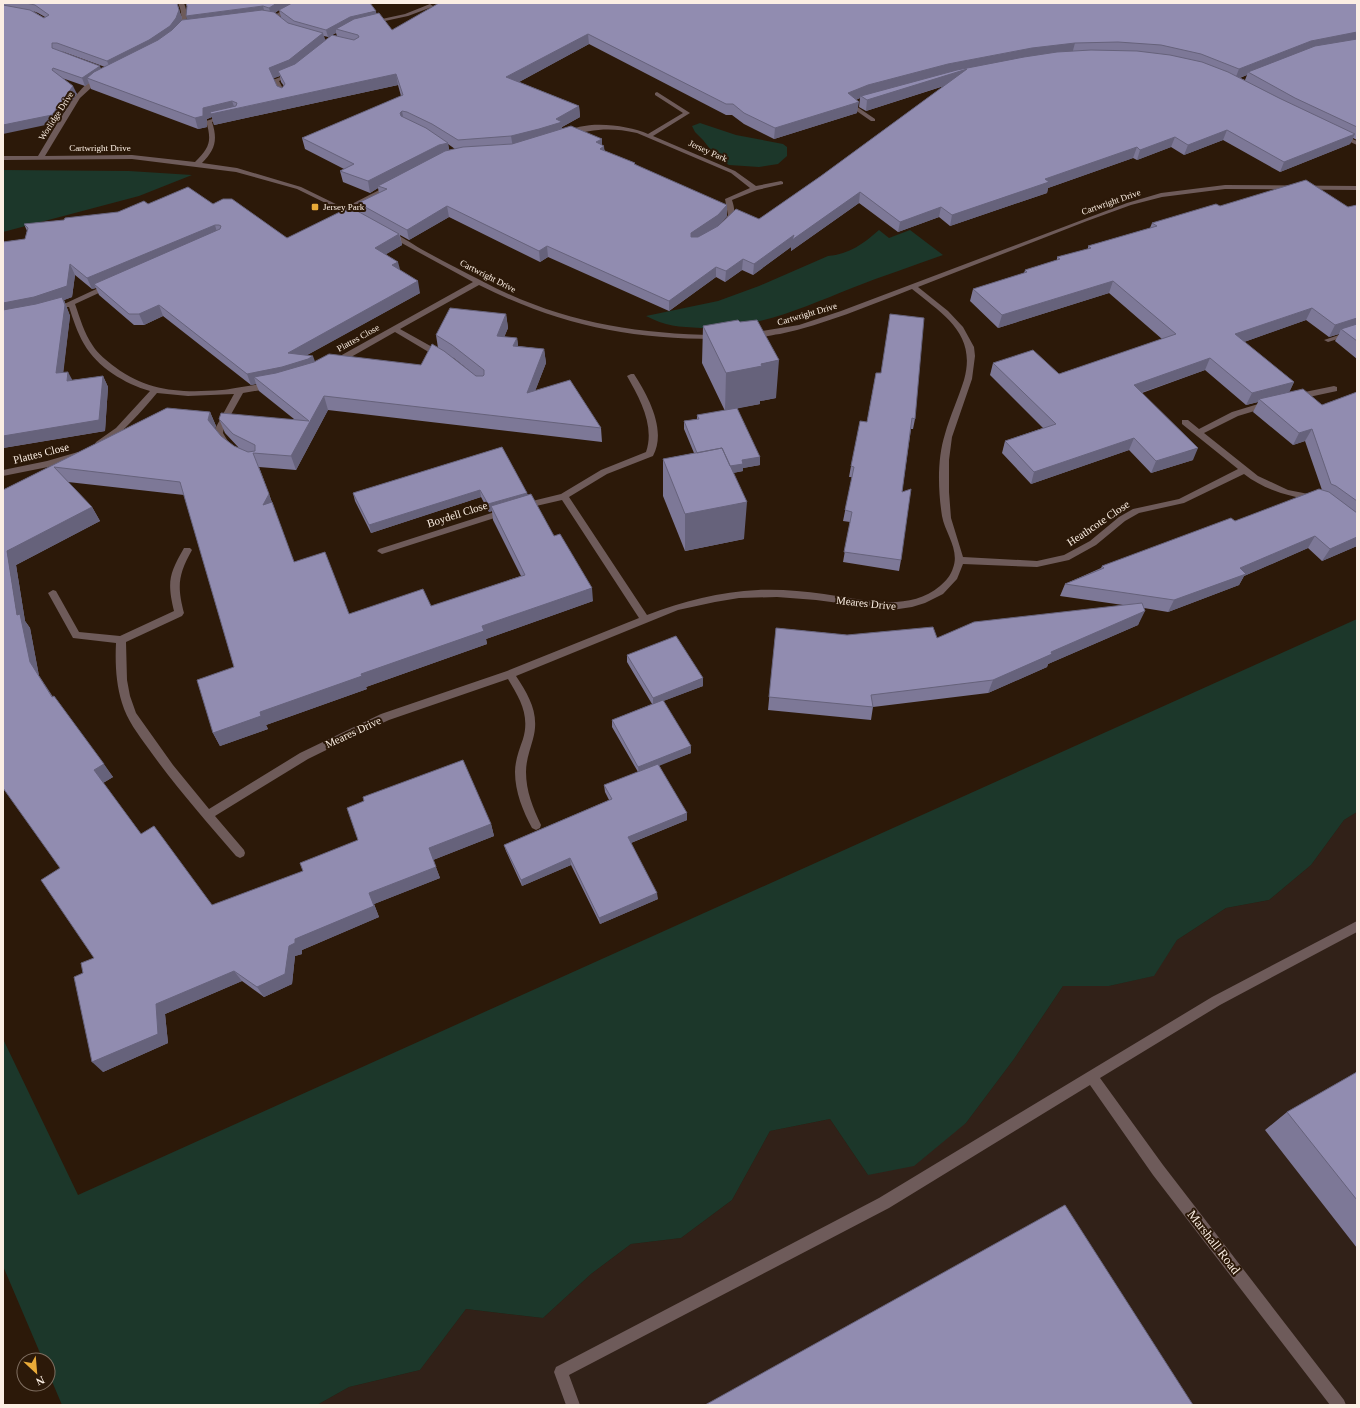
<svg xmlns="http://www.w3.org/2000/svg" width="1360" height="1408" font-family="'Times New Roman',serif">
<rect width="100%" height="100%" fill="#2c1909"/>
<path fill="#312118" d="M1357,812V1405H317L349,1387L420,1370L466,1309L543,1318L591,1274L631,1244L681,1238L732,1200L770,1131L830,1119L868,1175L966,1123L1014,1059L1063,986H1109L1153,976L1177,940L1226,908L1269,900L1311,865L1344,820Z"/>
<path fill="#1c372a" d="M700,123L736,135L783,144L787,147V156L778,164L759,167L729,165L717,158L703,140L695,132L692,126Z
M3,170L129,171L192,175L139,196L3,232Z
M879,230L889,238L910,230L943,255C913,266 882,276 852,288C802,308 756,329 701,328C679,327 665,326 646,316L718,301L759,286L828,256C850,254 863,244 879,230Z
M1357,619V812L1344,820L1311,865L1269,900L1226,908L1177,940L1154,976L1109,986H1063L1014,1059L966,1123L914,1166L868,1175L830,1119L770,1131L732,1200L681,1238L631,1244L591,1274L543,1318L466,1309L420,1370L349,1387L317,1405H62L48,1372V1360H43L3,1266V1039L78,1195Z"/>
<g fill="none" stroke-linecap="round" stroke-linejoin="round">
<path fill="#6e5b5a" fill-rule="evenodd" d="M178,3H184C188,13 189,27 179,33L176,31C182,21 183,14 178,3Z
M294,3H300L292,10L275,19L270,18Z
M430,4L433,6L432,7L408,16L371,24L368,22L405,14Z
M290,73L295,74L279,81L287,96L282,97L273,80Z
M100,75L103,77L80,98L45,156L132,155L195,162C210,147 212,141 206,121L225,115L228,117L227,118L212,122C218,140 215,150 202,163L237,168L301,187L344,208L389,185L394,186L350,210L359,216L356,218L297,189L236,172L132,159L3,160V156H38C52,134 76,84 100,75Z
M657,92L690,113L653,136L735,171L756,186L781,181L783,182V184L757,190L732,200C735,209 737,221 726,226L723,224L728,215L725,199L750,188L731,173L637,133C610,127 594,129 567,136L564,134C583,119 627,125 648,134L683,113L655,95V93Z
M853,103H857L858,104L856,106L875,119V121H871L848,105Z
M1339,133L1357,141V145L1337,136L1336,135Z
M1225,185L1357,186V190L1225,189L1162,197L1131,205L1087,221L918,287L948,311L963,327L974,347L975,356L972,379L952,437L949,460V492L951,518L963,557L1037,561L1064,555L1090,541L1119,517L1133,509L1179,499L1238,469L1182,424V420H1188L1199,429L1232,412L1268,401L1272,404L1271,406L1238,416L1204,433L1258,476L1288,490L1319,496L1320,498L1319,500L1316,501C1289,496 1266,491 1244,474L1184,503L1139,513L1125,521L1096,545L1069,560L1037,567L963,564L957,579L943,594L925,603L912,607L892,610L816,600L777,597L739,598L715,602L678,610L516,676C529,696 540,714 533,739C530,750 526,760 526,772C526,791 533,808 541,825L540,828L536,830L532,828C523,811 515,792 515,772C515,761 519,750 523,739C530,715 520,699 508,679L389,720L363,732L308,759L215,816L244,850L245,853L244,856L240,858L236,856C206,821 175,786 148,748C138,734 127,720 122,703C116,684 115,663 116,643L73,638L48,593L53,590L56,591L79,632L120,636L174,611C167,582 169,574 184,548H190L192,550C178,575 177,586 184,613L182,616L126,642L127,680L130,696L136,713L173,765L209,809L300,753L381,714L507,671L639,618L562,500L523,509L519,506L520,504L561,494L601,470L646,452C655,426 640,399 627,376L631,374H634C648,396 667,430 653,456L607,474L569,497L647,615C683,601 720,592 758,590C780,589 802,591 824,594C862,599 908,613 940,586C946,581 951,575 953,568C960,550 945,533 942,516C938,490 937,459 945,434C950,416 958,399 964,380C977,334 944,315 912,289C868,306 826,324 780,334C770,335 759,339 749,337V333L799,325L841,311L1127,203L1161,193Z
M389,232C400,235 411,243 421,249C441,260 462,271 482,281C557,321 632,334 716,335L720,337L716,339C627,339 559,325 479,285L400,329L443,353V357H437L395,332L337,365H331V361L473,282L387,235L386,234Z
M107,284H110L114,286L75,304C80,318 84,333 93,346C98,354 107,361 115,367C148,392 182,393 222,390C233,389 264,382 273,384V388L243,393L224,427L223,433L229,443L228,445H222L215,433L216,427L234,394L188,396L157,393C148,404 110,449 96,446L95,444L96,442L116,428L150,391C125,384 97,367 84,344C77,332 73,319 69,307H66L62,305Z
M1357,329V333L1328,342L1324,340Z
M1334,386L1337,387V391L1295,400L1291,397L1295,394Z
M78,452L82,455L81,457L48,467L3,476V470L47,461Z
M504,509L508,512L507,514L382,554L377,551L379,549Z
M1357,921V932L1220,1005L1100,1078L1163,1165L1344,1400L1346,1405H1330L1153,1175L1090,1085L889,1208L569,1375L580,1405H566L554,1372L556,1367L879,1198L1212,997Z"/>
</g>
<path fill="#7d7897" fill-rule="evenodd" d="M3,3H177L182,18L180,22L187,19V6L185,3H291L283,8L377,14L392,30L1357,3V140L1353,138L1350,144L1280,172L1223,140L1184,155L1171,147L1137,160L1133,158L1048,188L1047,193L950,226L939,217L898,232L859,203L791,251V247L753,275L742,270L725,282L716,277L669,311L548,257L540,262L449,217L409,240L400,235L402,245L386,254L420,293L307,355L315,362L421,365L438,348L436,335L506,314L508,328L504,337L517,338L518,346L544,349L546,363L535,391L601,428L602,442L328,410L296,470L259,467L294,562L349,614L431,606L521,576L493,520L492,511L489,512L481,497L371,533L355,501L353,493L502,447L528,495L554,536L593,601L486,639L487,644L366,687L367,689L266,725L268,729L220,746L213,733L234,667L184,495L68,482L92,507L100,521L16,565L25,621L30,628L39,676L53,697L113,777L103,783L141,834L212,905L491,824L494,836L433,860L440,878L374,904L379,917L302,950V954L295,956L292,984L264,997L242,981L165,1014L168,1043L103,1072L83,973L94,958L60,868L3,490L167,408L210,412L216,426L215,428L221,436L234,446L242,449L239,448L225,433L219,419H294L259,391L256,384L251,385L163,316L144,325H134L99,295L96,288L92,289L75,275L72,297L64,300L70,316L63,372L72,380L103,376L108,387L105,431L3,448V242L25,239L27,231L24,224L64,220L118,212L148,204H213L287,238L360,213L358,203L379,193L378,188L370,193L343,182L340,171L344,169L305,149L302,138L401,96L398,85L214,125L212,117L207,119V127L198,129L91,89L89,83L85,86L62,78L77,94L55,123ZM279,10L281,17L275,13ZM33,11L38,13L45,17L44,18ZM336,33L337,36L332,35ZM324,36L328,37L331,36L325,40ZM589,44L726,115H732L744,124L774,139L857,113L856,100L860,98L859,107L866,111L944,86L821,176L759,219L718,226L727,216L635,164V163L605,151L602,145V139L562,129V127L580,117L579,106L519,82ZM61,51L105,67L101,69ZM1247,75L1245,80L1240,78ZM280,76L281,82L284,86L282,88L277,86L273,78ZM448,144L455,149L449,150ZM452,357L455,359L476,376Z
M1357,205V359L1335,341L1339,334L1329,337L1306,320L1244,342L1294,382L1289,392L1322,405L1357,392V546L1322,561L1308,548L1244,576L1239,585L1168,612L1144,608L1138,625L1048,664L1047,667L988,693L873,707L871,720L768,710L776,628L847,635L937,638L1123,605L1060,596L1065,584L1101,568L1102,566L1235,521L1322,490L1305,441L1293,445L1253,412L1258,402L1246,405L1205,370L1142,393L1193,460L1151,473L1129,450L1031,484L1002,453L1005,441L1043,428L990,375L993,363L1059,374L1162,339L1109,293L998,328L970,301L973,289L1024,273L1025,270L1057,260V257L1088,249V246L1150,228L1152,223L1220,206L1348,207Z
M703,326L776,398L760,401V404L737,408L760,465L743,468V471L733,473L744,539L685,551L663,496V459L694,453L684,429V421L697,419V416L725,411L702,363Z
M876,373L915,419L913,429H911L902,492L901,560L899,571L843,562L850,522L843,521L852,477H849L851,466L867,422Z
M627,655L703,686L663,701L691,753L659,765L687,820L631,843L658,899L600,924L571,865L522,886L506,851L504,845L609,800L605,792L604,785L638,772L612,727V720L652,704L627,662Z
M1357,1072V1248L1265,1130L1287,1112Z"/>
<path fill="#66627b" d="M277,3H291L271,15L269,8Z
M263,6L265,14L188,23L186,16Z
M179,10L182,18L179,26L152,48L110,68L107,61Z
M376,11L377,19L336,29V33L328,37L326,30L350,17Z
M1357,32V41L1248,72L1247,75L1235,79L1239,69L1311,41Z
M323,33L326,44L292,71H278L280,76L272,79L269,68Z
M588,34L589,44L508,88L506,77Z
M1075,43L1072,54L965,79L866,111L867,100L861,96L860,98L847,104L848,93L868,85L948,64L1032,48Z
M100,66L103,73L87,78L89,83L85,86L82,78Z
M396,74L398,85L214,125L212,117L207,119V127L198,129L195,118L203,108L232,101L235,109Z
M73,86L77,94L55,123L3,134V125Z
M859,102L857,113L774,139L775,128Z
M579,106L580,117L562,127L563,133L513,148L511,136L556,119Z
M402,111L404,122L402,124L400,113Z
M1227,130L1223,140L1184,155L1188,145Z
M1355,134L1350,144L1280,172L1284,162Z
M1175,137L1171,147L1137,160L1140,150Z
M602,139V147L604,146L605,157L596,142Z
M448,143L450,154L378,186V188L370,193L368,181L439,145Z
M1137,147L1133,158L1048,188L1047,193L950,226L952,215L1045,179Z
M860,192L859,203L791,251V247L753,275L754,264L794,235Z
M727,205V216L718,226L691,248V233Z
M447,206L449,217L409,240L407,230Z
M941,207L939,217L898,232L900,222Z
M215,225L218,236L94,284L96,288L92,289L87,278Z
M399,234L402,245L378,259L375,248Z
M547,246L548,257L540,262L539,251Z
M743,259L742,270L725,282L726,271Z
M398,262L401,273L392,265Z
M70,264L75,275L72,297L64,300L70,316L62,384L56,373L3,315V303Z
M716,267V277L669,311V301Z
M418,281L420,293L291,364L288,353Z
M1113,281L1109,293L998,328L1002,315Z
M159,305L163,316L144,325L139,314Z
M1312,308L1306,320L1230,347L1235,334Z
M506,314L508,328L499,350L497,336Z
M1357,318V328L1341,329L1339,334L1329,337L1335,325Z
M517,338L519,352L513,346Z
M544,349L546,363L529,407L527,393Z
M313,356L317,367L254,377L256,384L251,385L247,374Z
M1210,358L1205,370L1129,397L1134,385Z
M779,360L776,398L760,401V404L725,411L726,373L761,364Z
M68,372L74,383L67,381Z
M103,376L108,387L105,431L3,448V436Z
M1294,382L1288,395L1259,399L1258,402L1246,405L1252,393Z
M324,396L328,410L296,470L291,456Z
M210,412L216,426L214,434L208,420Z
M1312,429L1305,441L1293,445L1299,433Z
M1134,438L1129,450L1031,484L1034,472Z
M1198,448L1193,460L1151,473L1156,461Z
M760,457V465L743,468V471L705,478L742,460Z
M480,490L481,497L371,533L369,525Z
M527,493L528,500L491,506L492,511L489,512L488,504Z
M269,494L274,508L263,505Z
M747,502L744,539L685,551V514Z
M92,507L100,521L16,565L25,621L30,628L39,676L62,710L30,662L17,615L7,551Z
M1315,536L1308,548L1244,576L1239,585L1168,612L1174,600L1240,568Z
M1357,537V546L1322,561L1330,549Z
M592,588L593,601L486,639L487,644L366,687L367,689L266,725L268,729L220,746L213,733L260,712L361,674L482,626Z
M1145,611L1138,625L1048,664L1047,667L988,693L993,680L1051,652Z
M703,678V686L653,705V698Z
M691,746V753L639,774L638,767Z
M104,764L113,777L103,783L94,770Z
M687,813V820L628,844V837Z
M491,824L494,836L433,860L429,848Z
M570,858L571,865L522,886L521,880Z
M436,867L440,878L374,904L379,917L302,950V954L295,956L292,984L264,997L257,987L289,946L295,939L369,893Z
M657,893L658,899L600,924L599,918Z
M234,971L242,981L165,1014L168,1043L103,1072L92,1062L156,1004Z"/>
<path fill="#918cb0" stroke="#66627b" d="M26,3H177L179,10L176,18L170,26L149,40L107,61L57,43H52V48L100,66L82,78L53,68L52,70L73,86L52,115L3,125V5L30,10L44,18L49,15L35,5Z
M186,3H277L269,8L263,6L186,16L187,6Z
M292,3H370L376,11L350,17L326,30L294,21L279,10Z
M439,3H1357V32L1311,41L1239,69L1201,54L1161,45L1118,42L1075,43L1032,48L948,64L868,85L848,93L859,102L775,128L744,113L733,104H726L588,34L506,77L579,106L556,119L562,122L539,129L511,136L458,140L432,124L407,112L402,111L400,113L401,116L426,128L448,143L439,145L368,181L340,171L354,164L302,138L403,95L396,74L211,114L210,112L236,106L237,103L232,101L203,108V116L195,118L87,78L94,72L158,40L172,30L182,20L262,10L274,12L288,23L323,33L289,60L269,68L277,86L282,88L285,84L278,71L295,64L332,35L354,40L359,37L358,35L336,29L354,19L379,13L392,30Z
M1357,39V127L1295,98L1248,72L1315,46Z
M1091,50L1137,51L1170,55L1202,62L1228,72L1279,98L1355,134L1284,162L1227,130L1188,145L1175,137L1140,150L1137,147L1045,179L1049,182L952,215L941,207L900,222L860,192L792,240L794,235L754,264L743,259L726,271L716,267L669,301L547,246L539,251L447,206L407,230L358,203L387,189L378,186L445,151L463,147L512,144L571,126L602,139L596,142L604,146L600,149L635,163L634,164L727,205L718,215L691,233V237H698L718,226L736,209L759,219L821,176L967,69L867,100L861,96L957,70L1024,57L1057,52Z
M1306,180L1348,207L1357,205V318L1335,325L1312,308L1235,334L1294,382L1252,393L1210,358L1134,385L1198,448L1156,461L1134,438L1034,472L1005,441L1056,424L993,363L1033,350L1059,374L1176,334L1113,281L1002,315L973,289L1027,272L1025,270L1060,259L1057,257L1091,248L1088,246L1157,226L1152,223L1216,204L1220,206Z
M188,187L213,204L223,199H232L287,238L350,207L399,234L375,248L398,262L392,265L418,281L288,353L313,356L308,359L282,367L247,374L159,305L139,314H129L94,284L220,229L221,226L219,225H215L87,278L70,264L67,286L34,297L3,303V242L25,239L28,228L24,224L64,220L65,218L118,212L144,201L148,204Z
M62,297L65,305L56,373L68,372L67,381L103,376L99,420L3,436V310L36,304Z
M450,308L506,314L497,336L517,338L513,346L544,349L527,393L570,380L601,428L324,396L291,456L253,453L269,494L263,505L272,502L294,562L325,552L349,614L423,589L431,606L525,575L491,506L531,494L554,536L560,534L592,588L482,626L484,631L361,674L362,676L260,712L261,716L213,733L197,680L234,667L180,482L54,467L92,507L7,551L17,615L20,614L30,662L52,697L54,696L104,764L94,770L141,834L154,826L212,905L303,871L300,863L358,840L347,808L364,801L363,797L463,760L491,824L429,848L436,867L369,893L374,906L295,939V943L289,946L285,974L257,987L234,971L156,1004L158,1034L92,1062L74,977L83,973L81,963L94,958L41,880L60,868L3,788V490L167,408L210,412L208,420L221,436L234,446L248,452L255,451V445L233,434L219,419L221,413L309,421L254,377L276,373L314,362L329,354L421,365L432,344L444,351L476,376H483L484,375V370L452,345L436,335Z
M890,314L924,318L915,419L912,418L902,492L911,489L901,560L844,552L852,512L845,510L854,467L851,466L860,421L867,422L876,373H881Z
M738,320L740,322L757,320L779,360L761,364L762,366L726,373L703,326Z
M1357,324V341L1341,329Z
M1303,389L1322,405L1357,392V501L1336,486L1331,484L1312,429L1299,433L1259,399Z
M737,408L760,457L742,460L743,464L730,466L722,448L697,453L684,421L699,419L697,415Z
M502,447L527,493L488,504L480,490L369,525L353,493Z
M722,448L747,502L685,514L663,459Z
M1319,489L1329,492L1357,513V537L1330,549L1315,536L1240,568L1246,574L1174,600L1065,584L1104,568L1102,566L1231,518L1235,521Z
M1142,603L1145,611L1051,652L1052,654L993,680L871,695L873,707L769,697L776,628L847,635L933,627L937,638L974,622Z
M676,636L703,678L653,698L627,655Z
M663,700L691,746L638,767L612,720Z
M658,764L687,813L628,837L657,893L599,918L570,858L521,880L504,845L612,799L604,785Z
M1357,1072V1200L1287,1112Z
M1065,1205L1193,1405H705Z"/>
<rect fill="#e9aa38" stroke="#2c1909" stroke-width="1.5" x="311" y="203" width="8" height="8" rx="2"/>
<g text-anchor="middle" dominant-baseline="central" stroke-width="4" stroke-linejoin="round" paint-order="stroke">
<g font-size="9" fill="#fbeee3" stroke="#2c1909">
<text transform="translate(56 116) rotate(-57)">Worlidge Drive</text>
<text x="100" y="148">Cartwright Drive</text>
<text transform="translate(708 151) rotate(24)">Jersey Park</text>
<text transform="translate(1111 202) rotate(-19)">Cartwright Drive</text>
<text transform="translate(488 276) rotate(27)">Cartwright Drive</text>
<text transform="translate(807 314) rotate(-16)">Cartwright Drive</text>
<text transform="translate(358 338) rotate(-29)">Plattes Close</text>
</g>
<g font-size="9" fill="#fbeee3" stroke="#2c1909" text-anchor="start">
<text x="323" y="207">Jersey Park</text>
</g>
<g font-size="11" fill="#fbeee3" stroke="#2c1909">
<text transform="translate(41 453) rotate(-14)">Plattes Close</text>
<text transform="translate(457 514) rotate(-18)">Boydell Close</text>
<text transform="translate(1098 523) rotate(-34)">Heathcote Close</text>
<text transform="translate(866 603) rotate(6)">Meares Drive</text>
<text transform="translate(353 732) rotate(-25)">Meares Drive</text>
</g>
<g font-size="13" fill="#fbeee3" stroke="#2c1909">
<text transform="translate(1214 1242) rotate(52)">Marshall Road</text>
</g>
</g>
<rect width="1360" height="1408" fill="none" stroke="#fbeee3" stroke-width="8"/>
<g transform="translate(36 1372) rotate(154)"><circle r="19" fill="#2c1909" stroke="#7f6e60"/>
<path d="M0-3L7 15L0 10L-7 15Z" fill="#e9aa38"/>
<text y="-6" font-size="11" font-weight="bold" text-anchor="middle" fill="#fbeee3">N</text>
</g>
</svg>
